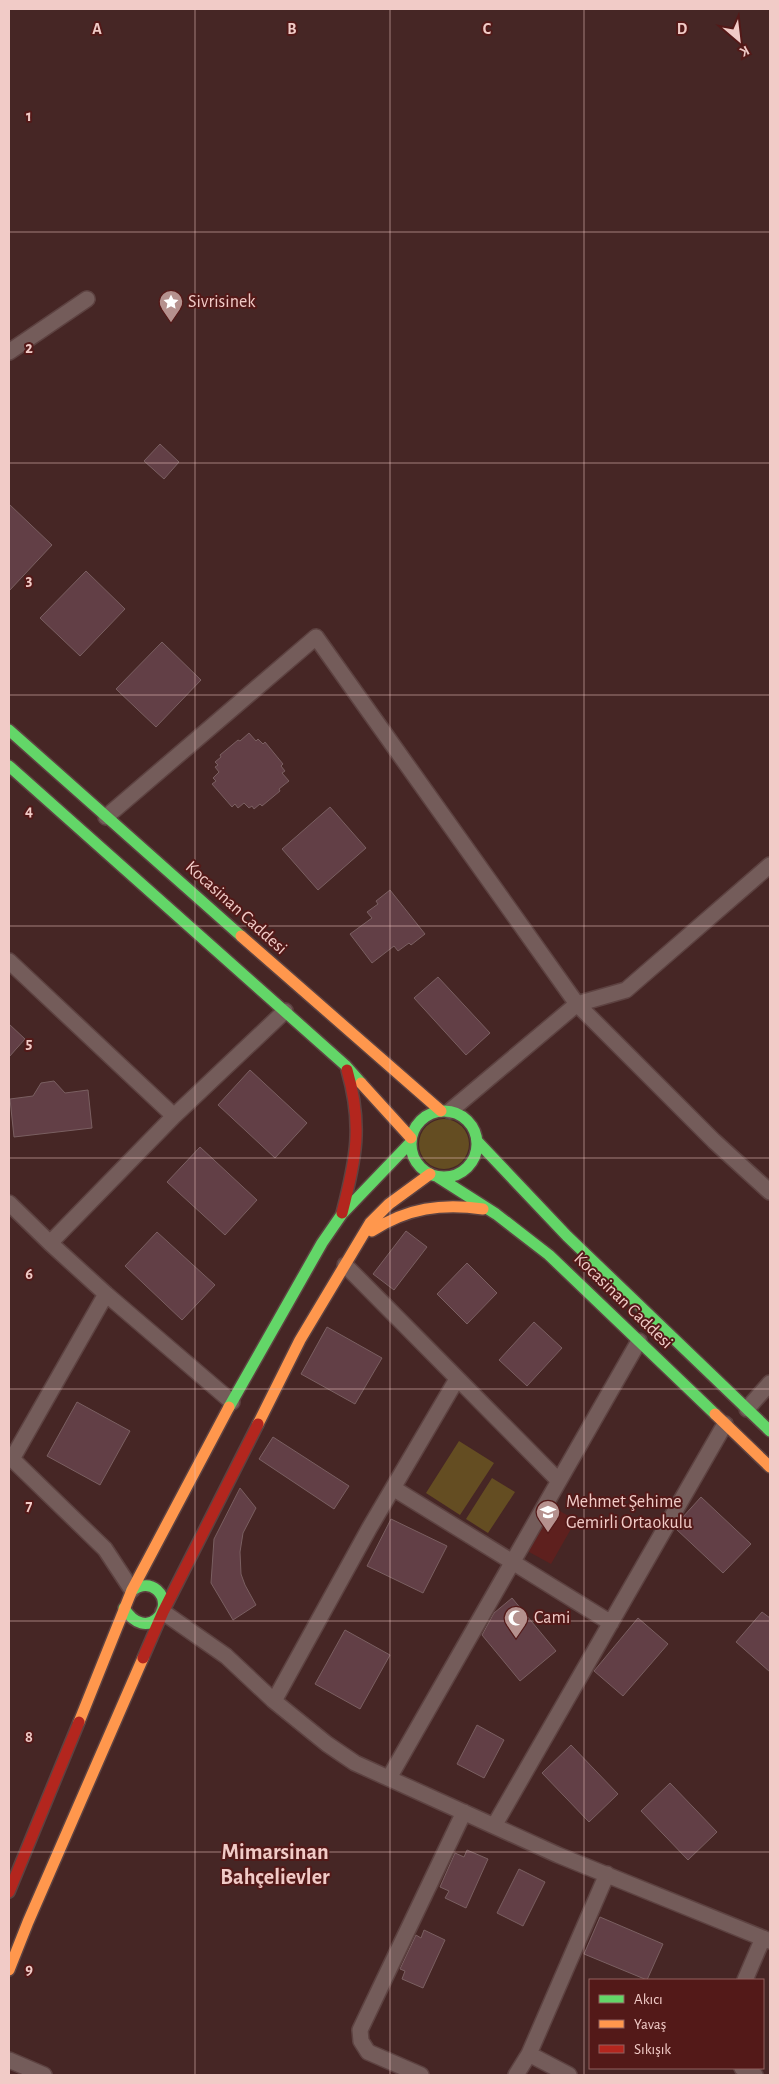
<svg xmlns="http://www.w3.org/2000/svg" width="779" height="2084" font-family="'Alegreya Sans',sans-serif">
<rect width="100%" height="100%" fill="#462625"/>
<path fill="#5e201e" d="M545,1503L576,1520L551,1564L520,1547Z"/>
<path fill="#644d22" d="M419 1144a25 25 0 1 1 50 0a25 25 0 1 1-50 0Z
M459,1441L494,1463L460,1515L426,1493Z
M492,1478L515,1492L488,1533L466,1519Z"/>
<path fill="#623f46" stroke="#7a5f61" d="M160,444L179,462L164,479L144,461Z
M9,504L52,545L9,591Z
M86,571L125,609L80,656L40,618Z
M162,642L201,680L156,727L116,689Z
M249,733L256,741L258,739L263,744L265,742L283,764L281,766L285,771L282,773L289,781L279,789L280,791L262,806L260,804L254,809L252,806L249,808L244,803L238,808L235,804L232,807L212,784L216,781L213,778L219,772L215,767L218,765L215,762L221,757L220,755L238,740L240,741Z
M330,807L366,848L318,890L282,849Z
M390,890L425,934L411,945L409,943L398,951L394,946L372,963L350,934L372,918L367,912L378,904L376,901Z
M438,977L490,1033L466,1055L414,998Z
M9,1024L25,1039L9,1057Z
M250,1070L307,1123L275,1158L218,1105Z
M54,1081L65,1093L88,1090L92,1128L14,1137L10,1099L33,1096L41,1083Z
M200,1147L257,1200L225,1235L167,1182Z
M406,1231L427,1247L394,1290L373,1274Z
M157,1232L215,1285L182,1320L125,1266Z
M467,1263L497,1293L467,1324L437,1294Z
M534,1322L562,1348L527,1386L499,1360Z
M327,1327L382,1358L355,1404L301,1374Z
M77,1402L130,1431L100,1485L47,1456Z
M273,1437L349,1486L334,1509L259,1459Z
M240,1488L256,1508L243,1533L240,1552L241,1574L245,1585L256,1605L233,1620L211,1583L214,1539Z
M701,1497L751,1544L723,1573L676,1529L682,1518Z
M391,1519L447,1546L423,1593L367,1566Z
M512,1598L556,1651L520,1681L482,1635L494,1613Z
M762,1612L770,1618V1672L736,1642Z
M638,1618L668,1644L623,1696L594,1671Z
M345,1630L390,1655L360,1709L315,1684Z
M477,1725L504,1740L484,1778L457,1764Z
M571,1745L618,1794L589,1822L542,1773Z
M670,1783L717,1832L688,1860L641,1811Z
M467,1850L488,1859L466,1908L445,1898L449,1891L440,1887L455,1853L464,1857Z
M519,1869L545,1882L523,1926L497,1913Z
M600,1917L663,1944L647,1980L584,1954Z
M424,1930L445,1940L423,1988L402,1979L405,1971L400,1969L416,1935L421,1938Z"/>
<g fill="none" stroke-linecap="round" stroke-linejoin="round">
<g stroke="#5d4241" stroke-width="18">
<path id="street" d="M9,352L87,299
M106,817L316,637L577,1004L714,1141L770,1192
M9,961L174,1116
M450,1111L577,1004L626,990L770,865
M9,1203L50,1243
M345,1265L559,1481
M232,1402L106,1294L50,1243L174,1116L285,1011
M747,1409L770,1383
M9,1456L105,1549L132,1590
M12,1459L106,1294
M393,1488L611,1623
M163,1612L226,1656L274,1701L327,1744L355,1763L558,1855L770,1941
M274,1701L370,1527L457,1379
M389,1778L639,1341
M494,1826L725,1424
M745,1980L763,1938
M9,2060L44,2075
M742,2068L755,2075
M421,2075L368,2052L361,2041L360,2030L464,1812
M516,2075L529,2054
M569,2075L529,2054L607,1874"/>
</g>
<g stroke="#5d4241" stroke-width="14">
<path id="fast" d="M9,730L241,936
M9,766L345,1065L361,1083
M411 1144a33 33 0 1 1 66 0a33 33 0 1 1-66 0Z
M477,1141L567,1236L770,1431
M438,1177L496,1214L549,1255L715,1414
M229,1407L322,1243L342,1214L411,1142
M124,1608C146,1644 177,1608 157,1590C149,1583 141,1585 132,1590"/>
</g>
<g stroke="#5d4241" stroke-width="14">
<path id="slow" d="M241,936L441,1111
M361,1083L411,1138
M372,1231C407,1208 442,1203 483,1209
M715,1414L770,1467
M258,1424L300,1340L370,1223L389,1204L430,1174
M79,1722L132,1590L229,1407
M9,1970L28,1922L143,1658"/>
</g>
<g stroke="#5d4241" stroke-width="14">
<path id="jam" d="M342,1213C356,1159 363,1125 347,1070
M143,1658L163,1612L258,1424
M9,1892L79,1722"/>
</g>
<use href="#street" stroke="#745c5a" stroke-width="15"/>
<use href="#fast" stroke="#63d668" stroke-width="11"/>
<use href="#slow" stroke="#ff974d" stroke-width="11"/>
<use href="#jam" stroke="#b3261e" stroke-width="11"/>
</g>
<path fill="none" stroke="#f1cbc7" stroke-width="1" stroke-opacity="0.55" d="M195,9V2075M390,9V2075M584,9V2075M9,232H770M9,463H770M9,695H770M9,926H770M9,1158H770M9,1389H770M9,1621H770M9,1852H770"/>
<defs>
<g id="sight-pin" transform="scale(1.25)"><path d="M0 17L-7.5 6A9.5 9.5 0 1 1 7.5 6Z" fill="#b5918e" stroke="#531918"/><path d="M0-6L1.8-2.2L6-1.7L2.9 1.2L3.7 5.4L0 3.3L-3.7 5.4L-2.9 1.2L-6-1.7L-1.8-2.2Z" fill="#fff"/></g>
<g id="school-pin" transform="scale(1.25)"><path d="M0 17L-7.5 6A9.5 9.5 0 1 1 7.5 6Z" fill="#b5918e" stroke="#531918"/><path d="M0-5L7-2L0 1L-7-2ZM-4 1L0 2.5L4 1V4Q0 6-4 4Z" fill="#fff"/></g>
<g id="mosque-pin" transform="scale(1.25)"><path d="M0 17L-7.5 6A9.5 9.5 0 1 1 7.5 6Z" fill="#b5918e" stroke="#531918"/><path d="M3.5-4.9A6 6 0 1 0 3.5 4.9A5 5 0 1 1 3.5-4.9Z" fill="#fff"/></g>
</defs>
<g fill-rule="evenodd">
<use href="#sight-pin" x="171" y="302"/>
<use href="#school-pin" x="548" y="1512"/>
<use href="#mosque-pin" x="516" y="1618"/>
</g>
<g text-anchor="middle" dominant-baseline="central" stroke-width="4" stroke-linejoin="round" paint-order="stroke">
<g font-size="18" fill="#f1cbc7" stroke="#531918" text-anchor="start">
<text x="188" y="302">Sivrisinek</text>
<text x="566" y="1502">Mehmet Şehime<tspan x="566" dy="21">Gemirli Ortaokulu</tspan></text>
<text x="534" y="1618">Cami</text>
</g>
<g font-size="18" fill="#f1cbc7" stroke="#531918">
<text transform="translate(236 908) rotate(42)">Kocasinan Caddesi</text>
<text transform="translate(623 1301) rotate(44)">Kocasinan Caddesi</text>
</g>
<g font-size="22" font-weight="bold" fill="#f1cbc7" stroke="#531918">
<text x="275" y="1852">Mimarsinan<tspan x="275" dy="25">Bahçelievler</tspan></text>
</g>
</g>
<g font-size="16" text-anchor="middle" font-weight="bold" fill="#f1cbc7" stroke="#531918" stroke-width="4" stroke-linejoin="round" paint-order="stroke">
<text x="97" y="34">A</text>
<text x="292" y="34">B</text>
<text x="487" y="34">C</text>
<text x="682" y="34">D</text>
<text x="29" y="121">1</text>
<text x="29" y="353">2</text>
<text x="29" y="585">3</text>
<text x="29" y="816">4</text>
<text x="29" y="1048">5</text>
<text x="29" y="1279">6</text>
<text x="29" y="1511">7</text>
<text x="29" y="1742">8</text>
<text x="29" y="1974">9</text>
</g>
<rect width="779" height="2084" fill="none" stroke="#f1cbc7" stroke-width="20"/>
<rect x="589" y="1979" width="175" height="90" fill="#531918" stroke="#92605e"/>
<rect x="599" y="1995" width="25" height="8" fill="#63d668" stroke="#92605e"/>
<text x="634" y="2004" font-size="15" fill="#f1cbc7">Akıcı</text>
<rect x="599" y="2020" width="25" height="8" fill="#ff974d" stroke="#92605e"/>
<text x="634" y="2029" font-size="15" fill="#f1cbc7">Yavaş</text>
<rect x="599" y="2045" width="25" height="8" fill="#b3261e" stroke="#92605e"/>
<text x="634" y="2054" font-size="15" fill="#f1cbc7">Sıkışık</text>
<g transform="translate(739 40) rotate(152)" stroke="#531918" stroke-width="4" paint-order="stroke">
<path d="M0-4L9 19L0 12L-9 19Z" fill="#f1cbc7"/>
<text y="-8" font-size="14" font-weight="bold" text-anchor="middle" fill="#f1cbc7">K</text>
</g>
</svg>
